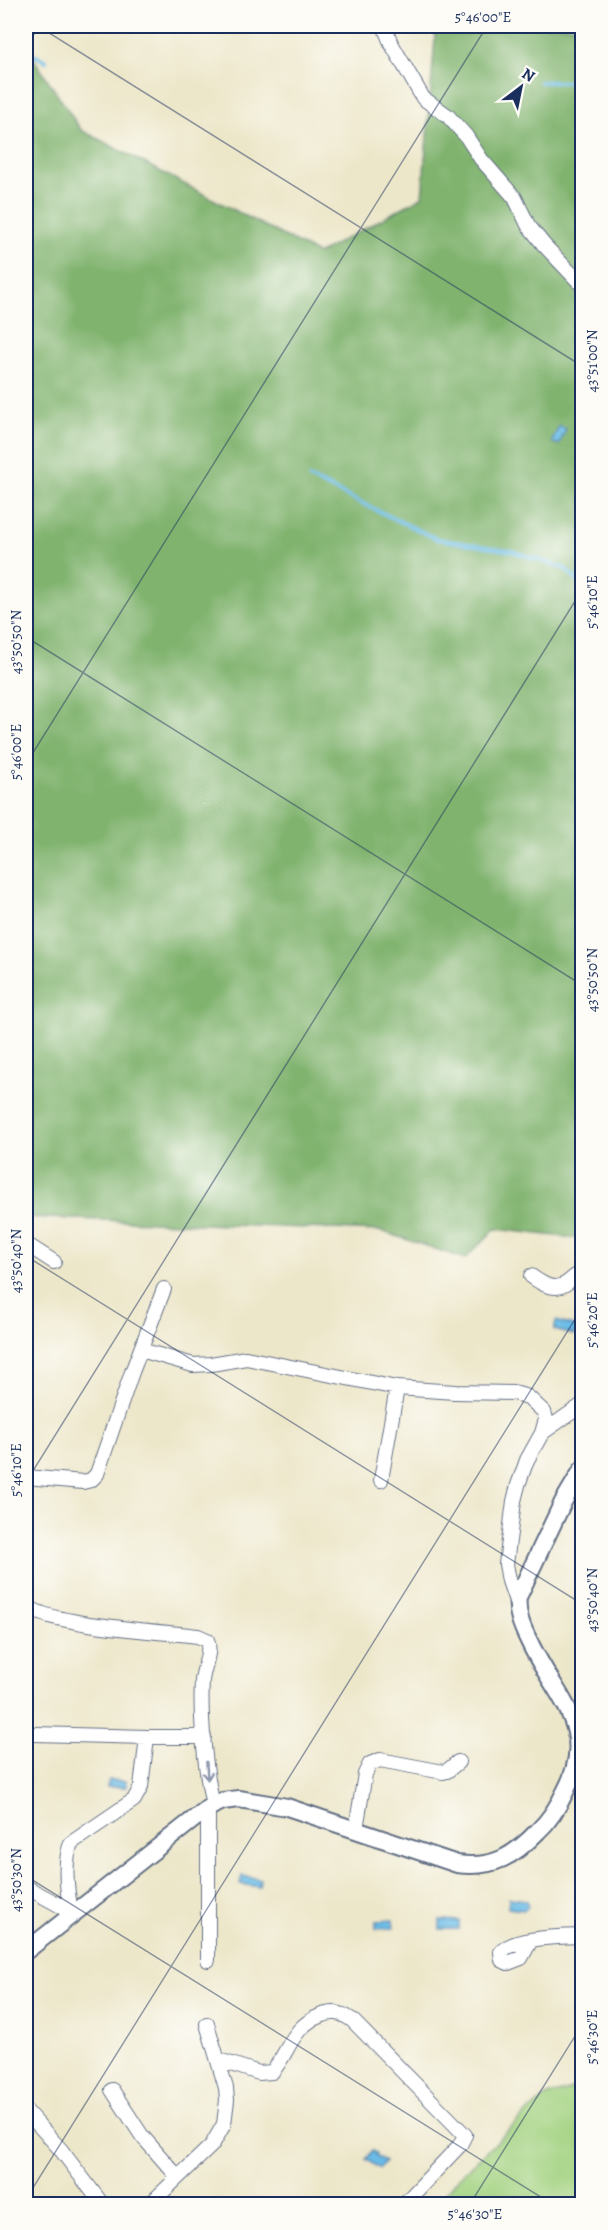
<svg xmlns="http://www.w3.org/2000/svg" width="608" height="2230" font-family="Alegreya,serif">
<rect width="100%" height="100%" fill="#fdfcf7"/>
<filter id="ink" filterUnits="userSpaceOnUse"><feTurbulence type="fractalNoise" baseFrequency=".0167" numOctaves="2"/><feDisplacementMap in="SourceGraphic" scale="12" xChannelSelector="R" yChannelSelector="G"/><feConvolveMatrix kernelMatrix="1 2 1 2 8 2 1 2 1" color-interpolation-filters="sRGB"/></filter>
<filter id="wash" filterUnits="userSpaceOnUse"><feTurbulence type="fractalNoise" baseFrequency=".008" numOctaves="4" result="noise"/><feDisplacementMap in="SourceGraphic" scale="24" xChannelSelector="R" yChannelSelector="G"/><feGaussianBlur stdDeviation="1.35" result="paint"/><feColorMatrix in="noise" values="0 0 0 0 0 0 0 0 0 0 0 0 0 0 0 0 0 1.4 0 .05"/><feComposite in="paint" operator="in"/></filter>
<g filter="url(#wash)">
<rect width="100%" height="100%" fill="#ede7ca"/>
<path fill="#a1d17f" stroke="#5e806e" stroke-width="1.5" d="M582,2086V2204H436L458,2178L530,2110L548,2096Z"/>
<path fill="#80b36e" stroke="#4e7166" stroke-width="1.5" d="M436,26H582V1239L495,1229L465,1259L381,1231L26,1217V47L81,130L318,254L422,197Z"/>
<path fill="#6abce6" stroke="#4276a2" stroke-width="1.5" d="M559,426L566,429L559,445L552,442Z
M556,1321L577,1327L574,1335L554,1330Z
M109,1780L126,1781V1787H107Z
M242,1876L260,1879L259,1887L240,1884Z
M509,1898L526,1900L528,1906L525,1910L508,1908Z
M393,1920L394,1928L376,1929V1921Z
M440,1920L459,1921V1929H440Z
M372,2151L376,2153L375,2155L385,2162L380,2169L366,2159Z"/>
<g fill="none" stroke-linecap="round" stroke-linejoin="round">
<path stroke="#6abce6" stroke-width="4" d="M26,51L46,61
M540,82H582
M309,478L437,539L512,551L566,569L582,586"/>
</g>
</g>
<g filter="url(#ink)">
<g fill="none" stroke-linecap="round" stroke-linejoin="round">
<g stroke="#646f84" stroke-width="16">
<path id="minor" d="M384,26L391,43L423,98L448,116L466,136L481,159L515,198L528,225L544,245L582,285
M26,1244L54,1262
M531,1276C542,1284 554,1292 567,1283C572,1279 575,1275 582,1273
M141,1350L193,1365L211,1364L246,1358L397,1388L455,1392L514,1393L528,1397L544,1412L546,1419L542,1433
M26,1477L83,1482L91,1480L97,1474L132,1372L164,1289
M381,1480L397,1388
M517,1604L509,1581L506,1564L514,1501L518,1485L527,1460L542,1433L582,1405
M26,1606C44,1617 62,1619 83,1623C121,1629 159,1632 198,1636L207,1640C212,1651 203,1668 202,1681C200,1716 205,1771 213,1805
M35,1734L147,1737
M356,1829L365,1774L370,1764L380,1760L443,1772L447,1771L458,1762
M26,1887L59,1905L72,1915
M72,1915C67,1893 63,1865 71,1843L134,1800L141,1787L147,1737H204
M531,1940L521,1958L508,1963L502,1960L501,1952C514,1937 562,1937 582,1936
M208,1960V1808
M219,2060L259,2073L272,2072C289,2052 292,2026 320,2016C332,2011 341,2012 352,2020L465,2135L460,2145L404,2204
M112,2090L142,2136L177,2176
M26,2111L61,2150L102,2204
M150,2204L212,2145L224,2124L227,2100L226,2088L207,2024"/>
</g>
<g stroke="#646f84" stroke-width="20">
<path id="tertiary" d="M26,1951L208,1808L223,1801L239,1799L287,1807L457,1864C493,1869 514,1856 538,1831C550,1820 559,1805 566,1790C599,1727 554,1696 529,1641C522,1627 516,1613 518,1597L563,1502L582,1470"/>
</g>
<use href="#minor" stroke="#fff" stroke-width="14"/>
<use href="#tertiary" stroke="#fff" stroke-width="16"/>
</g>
<defs><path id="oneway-shaft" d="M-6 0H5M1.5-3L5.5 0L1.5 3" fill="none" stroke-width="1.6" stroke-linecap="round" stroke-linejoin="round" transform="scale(1.5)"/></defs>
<use stroke="#8d97ae" href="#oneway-shaft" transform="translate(207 1771) rotate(86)"/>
</g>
<path fill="none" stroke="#1b2f5e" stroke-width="1.5" stroke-opacity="0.45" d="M38,26L582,366M26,47L39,26M26,637L582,985M26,764L487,26M26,1256L582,1604M26,1482L582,590M26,1876L552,2204M26,2199L582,1308M470,2204L582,2025"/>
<rect width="608" height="2230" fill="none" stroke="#fdfcf7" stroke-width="66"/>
<g transform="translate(521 87) rotate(32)" stroke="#fdfcf7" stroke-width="4.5" paint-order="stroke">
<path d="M0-4.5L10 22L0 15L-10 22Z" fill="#1b2f5e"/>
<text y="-9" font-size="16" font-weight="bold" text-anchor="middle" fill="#1b2f5e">N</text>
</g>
<rect x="33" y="33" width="542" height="2164" fill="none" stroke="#1b2f5e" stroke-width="2"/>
<g font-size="15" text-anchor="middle" fill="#1b2f5e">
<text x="483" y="22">5°46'00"E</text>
<text transform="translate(592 361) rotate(-90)" y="5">43°51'00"N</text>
<text transform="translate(592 602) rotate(-90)" y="5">5°46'10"E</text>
<text transform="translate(16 642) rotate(-90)" y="5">43°50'50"N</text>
<text transform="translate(16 752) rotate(-90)" y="5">5°46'00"E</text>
<text transform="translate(592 980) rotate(-90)" y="5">43°50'50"N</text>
<text transform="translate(16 1261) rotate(-90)" y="5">43°50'40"N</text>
<text transform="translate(592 1320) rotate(-90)" y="5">5°46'20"E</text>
<text transform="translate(16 1470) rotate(-90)" y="5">5°46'10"E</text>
<text transform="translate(592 1600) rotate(-90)" y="5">43°50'40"N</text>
<text transform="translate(16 1880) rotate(-90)" y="5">43°50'30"N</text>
<text transform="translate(592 2037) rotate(-90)" y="5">5°46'30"E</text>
<text x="475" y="2219">5°46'30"E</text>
</g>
</svg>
